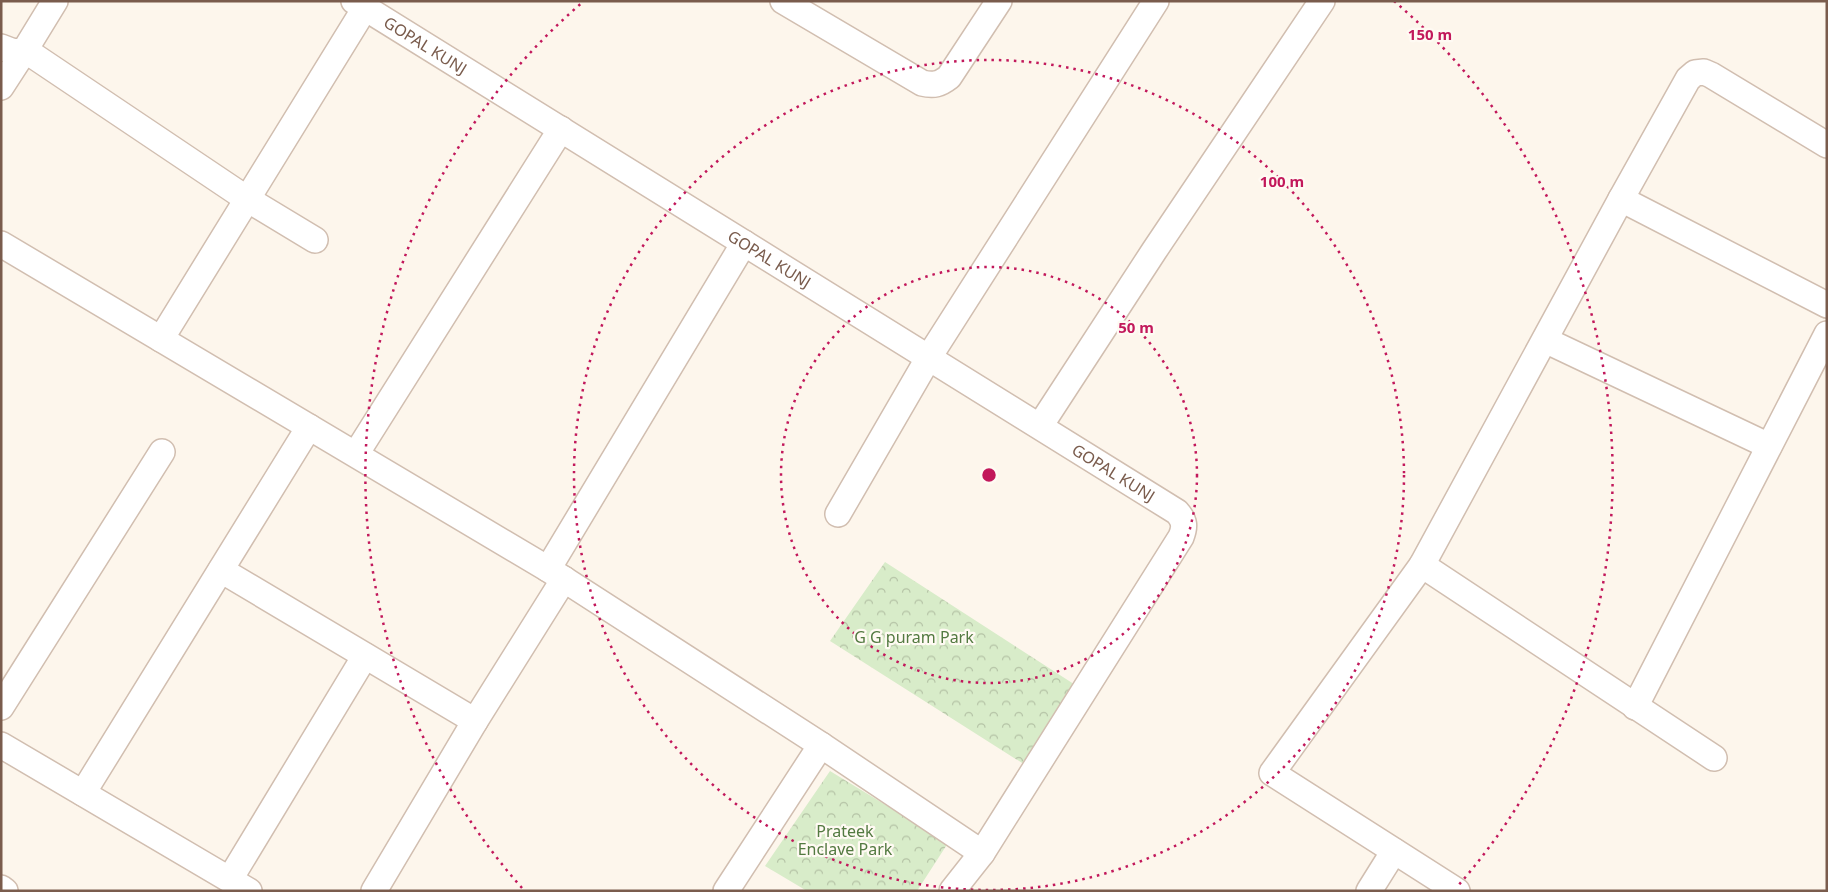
<svg xmlns="http://www.w3.org/2000/svg" width="1828" height="892" font-family="'Noto Sans',sans-serif">
<defs>
<pattern id="forest-crowns" width="20" height="18" patternUnits="userSpaceOnUse" patternTransform="scale(1.25)"><rect width="20" height="18" fill="#d8ecc9"/><path d="M2 6a3 3 0 1 1 6 0M12 15a3 3 0 1 1 6 0" fill="none" stroke="#b4c2a5"/></pattern>
</defs>
<rect width="100%" height="100%" fill="#fdf6ec"/>
<path fill="url(#forest-crowns)" d="M885,562L1080,688L1030,768L830,641Z
M830,771L948,843L917,891H807L765,866Z"/>
<g fill="none" stroke-linecap="round" stroke-linejoin="round">
<g stroke="#d1beb0" stroke-width="28">
<g id="street">
<path id="s1" d="M354,1L1177,512C1185,521 1185,527 1181,537L982,853L952,891"/>
<path d="M783,1L922,83C934,86 940,84 949,77L999,1"/>
<path d="M1,47L14,52L25,50L55,1"/>
<path d="M1,87L25,50L247,199L315,240"/>
<path d="M1621,199L1827,305"/>
<path d="M1,244L548,569L821,745L982,853"/>
<path d="M161,339L365,8"/>
<path d="M1545,340L1769,446"/>
<path d="M1040,426L1154,251L1322,1"/>
<path d="M356,454L561,129"/>
<path d="M838,514L929,357L1156,1"/>
<path d="M1422,565L1714,758"/>
<path d="M548,569L744,243"/>
<path d="M221,570L475,721"/>
<path d="M1,707L162,452"/>
<path d="M1635,707L1827,334"/>
<path d="M1,745L249,891"/>
<path d="M83,793L309,427"/>
<path d="M230,879L365,656"/>
<path d="M1,888L5,891"/>
<path d="M374,891L475,721L564,579"/>
<path d="M726,891L821,745"/>
<path d="M1369,891L1394,851"/>
<path d="M1457,891L1272,773L1422,565L1621,199L1688,79L1695,73L1704,72L1711,75L1827,145"/>
</g>
</g>
<use href="#street" stroke="#fff" stroke-width="25"/>
</g>
<g fill="none" stroke="#c2185b" stroke-width="2.5" stroke-dasharray="2.5 5">
<circle cx="989" cy="475" r="208"/>
<circle cx="989" cy="475" r="415"/>
<path d="M522 888A623 623 0 0 1 584 1M1394 1A623 623 0 0 1 1456 888"/>
</g>
<g text-anchor="middle" dominant-baseline="central" stroke-width="4.5" stroke-linejoin="round" paint-order="stroke">
<g font-size="16" fill="#7a5c4d" stroke="#fffaf3">
<text stroke="none"><textPath href="#s1" startOffset="84">GOPAL KUNJ</textPath></text>
<text stroke="none"><textPath href="#s1" startOffset="489">GOPAL KUNJ</textPath></text>
<text stroke="none"><textPath href="#s1" startOffset="894">GOPAL KUNJ</textPath></text>
</g>
<g font-size="16" fill="#537a41" stroke="#fffaf3">
<text x="914" y="637">G G puram Park</text>
<text x="845" y="831">Prateek<tspan x="845" dy="18">Enclave Park</tspan></text>
</g>
</g>
<circle cx="989" cy="475" r="8" fill="#c2185b" stroke="#fffaf3" stroke-width="2.5"/>
<g font-size="15" text-anchor="middle" font-weight="bold" fill="#c2185b" stroke="#fffaf3" stroke-width="4.5" stroke-linejoin="round" paint-order="stroke">
<text x="1430" y="40">150 m</text>
<text x="1282" y="187">100 m</text>
<text x="1136" y="333">50 m</text>
</g>
<rect width="1828" height="892" fill="none" stroke="#7a5c4d" stroke-width="5"/>
</svg>
